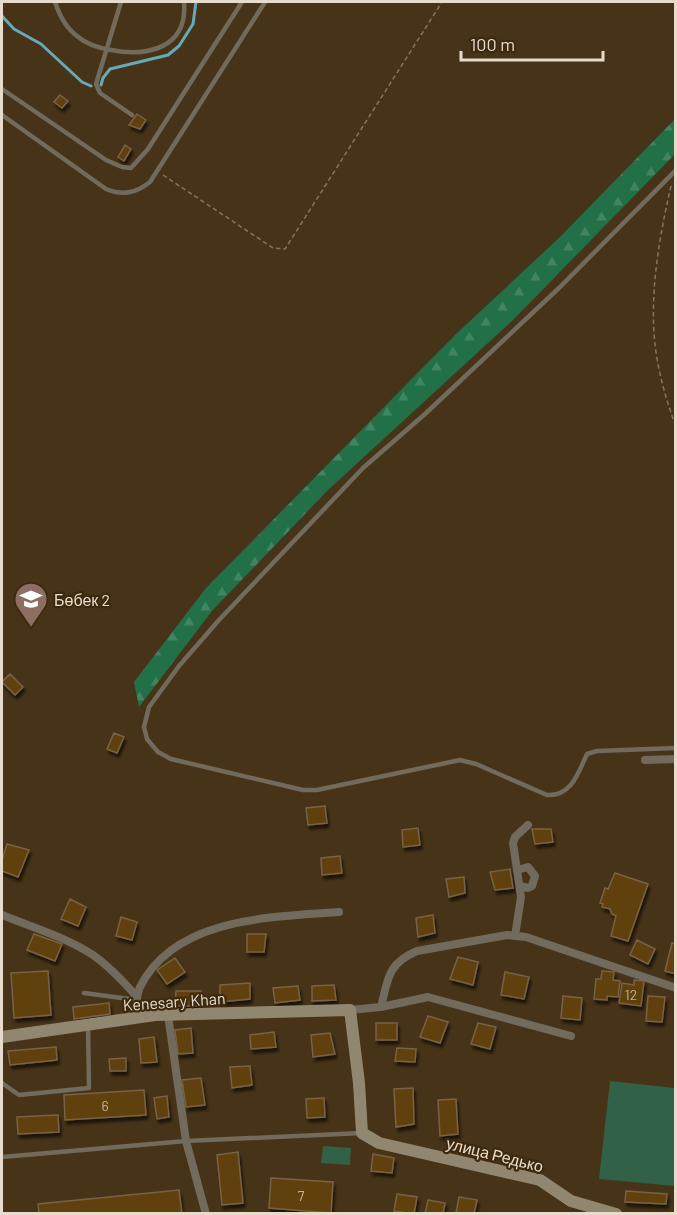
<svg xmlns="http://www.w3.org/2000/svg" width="677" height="1215" font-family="Barlow,sans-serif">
<defs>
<pattern id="forest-firs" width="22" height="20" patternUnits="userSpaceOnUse" patternTransform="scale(1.5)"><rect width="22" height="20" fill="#217048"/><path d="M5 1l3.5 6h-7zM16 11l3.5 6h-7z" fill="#418461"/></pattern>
<filter id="shadow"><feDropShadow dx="2" dy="4" stdDeviation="1.5" flood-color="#0009"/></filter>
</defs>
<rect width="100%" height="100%" fill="#473318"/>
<path fill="#316146" d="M610,1081L675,1088V1186L599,1179Z
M323,1146L351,1148L350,1165L321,1163Z"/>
<path fill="url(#forest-firs)" d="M675,119V154L513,320L328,490L212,611L139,707L134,682L206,588L455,335L560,237Z"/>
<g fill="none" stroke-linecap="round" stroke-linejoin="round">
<path stroke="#66a9b9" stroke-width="3" d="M2,16L14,29L41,44L82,82L91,86
M101,85L103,78L110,69L168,55L179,46L193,24L196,2"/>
</g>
<path fill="#614009" stroke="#786246" stroke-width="1.5" filter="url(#shadow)" d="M60,95L68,101L62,108L54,102Z
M137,114L146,120L140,129L129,125Z
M125,145L131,149L124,161L118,157Z
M10,674L23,687L15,695L2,682Z
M114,733L124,737L117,753L107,749Z
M325,806L327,823L308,825L306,808Z
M418,828L420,845L403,847L402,830Z
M532,829H551L553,842L535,844Z
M7,844L29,850L18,877L2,871V860Z
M340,856L342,873L322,875L321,858Z
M510,869L513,888L495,890L490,872Z
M615,873L648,884L628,941L611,936L616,916L612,914L610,909L602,907L603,904L600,903L605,888L608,889Z
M464,877L465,893L449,897L446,879Z
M70,899L86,907L78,926L61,919Z
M433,915L435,933L418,937L416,918Z
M121,917L137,922L132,940L116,936Z
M34,934L62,944L55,961L27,950Z
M247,934H266L264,952H247Z
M637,940L655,949L648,964L630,955Z
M672,943L676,944V974L665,971Z
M458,957L478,962L473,985L450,979Z
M175,958L185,972L167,984L157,970Z
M48,971L51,1015L14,1018L11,973Z
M602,971L614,972L613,980L620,981L618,997L607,996V1000L594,999L596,979H601Z
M505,972L529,977L524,999L501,995Z
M634,980L644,981L641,1006L619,1003L622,983L634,985Z
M250,983V999L220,1002V985Z
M334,985L336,1000L312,1001V986Z
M298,986L300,1000L275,1003L273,988Z
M176,991H201L200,1006H175Z
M563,996L582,998L580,1020L561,1018Z
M648,996L665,997L662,1022L646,1021Z
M109,1003L110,1014L74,1019L73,1007Z
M428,1016L448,1022L440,1043L420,1037Z
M376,1023H397V1040H376Z
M478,1023L496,1027L490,1049L471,1044Z
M191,1028L193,1053L178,1054L175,1030Z
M274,1032L276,1047L251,1049L250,1035Z
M330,1033L335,1054L313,1057L311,1035Z
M154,1037L157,1062L141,1063L139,1039Z
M56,1047L57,1060L10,1065L8,1051Z
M397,1048L416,1049L415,1062L395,1061Z
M126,1058V1071H110L109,1059Z
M250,1066L252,1085L232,1088L230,1067Z
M201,1078L205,1105L186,1107L182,1080Z
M413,1088L414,1124L396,1127L394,1089Z
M144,1090L146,1115L65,1120L64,1095Z
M167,1096L169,1117L157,1119L154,1098Z
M324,1098L325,1117L307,1118L306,1099Z
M456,1099L458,1134L440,1136L438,1100Z
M58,1115L59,1132L18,1134L17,1117Z
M238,1152L243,1203L222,1205L217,1155Z
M373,1154L394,1158L392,1173L371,1171Z
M271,1178L333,1182L331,1213L269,1208Z
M179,1190L182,1214H39L38,1204Z
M626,1191L667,1194L666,1204L625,1202Z
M397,1194L417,1197L414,1214L394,1211Z
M459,1197L477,1200L474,1214L456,1213Z
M428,1200L445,1203L443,1214H425Z"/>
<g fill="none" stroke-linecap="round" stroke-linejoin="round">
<path stroke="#86755e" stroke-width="1.5" stroke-dasharray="4.5 3" stroke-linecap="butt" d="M163,175L273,248L285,249L442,2
M671,186C660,234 651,284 654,333C656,365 665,397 676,427"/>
<path stroke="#716b5d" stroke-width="4.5" d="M55,2C59,14 66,28 77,36C86,44 99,48 111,50C148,57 188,48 184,2
M121,2L96,84L100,93L132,115
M2,89L106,160L122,167L131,168L148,149L242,2
M2,115L106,189C123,196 136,193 150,182L265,2
M676,170L559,288L425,414L363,468L219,620L179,666L149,707L144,727L147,739L158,752L171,759L303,790H317L460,760L476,764L547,795C572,796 578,773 587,754L597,751L676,748
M84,993L137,1000
M2,1083L19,1095L89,1088L88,1025
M2,1157L186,1141L362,1133"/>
<path stroke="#716b5d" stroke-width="8" d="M645,760L676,759
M517,870L528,867L535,876L532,886L528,888L520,886
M2,915C32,927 65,937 93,955C110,967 124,982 137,997
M515,936L521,897L513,843L515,837L528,825
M381,1007C388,979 387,964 417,951L507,935L526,937L676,988
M350,1010L381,1007L428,997L571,1036
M168,1015L186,1141L206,1214
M134,1019C136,1009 136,996 140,987C175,917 272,917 339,912"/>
<path stroke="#918771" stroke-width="12" d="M2,1037L155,1015L350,1010L359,1083L362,1133L379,1143L540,1180L571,1201L616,1214"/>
</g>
<defs>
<g id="school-pin" transform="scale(1.725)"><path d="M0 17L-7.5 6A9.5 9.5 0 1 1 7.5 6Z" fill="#8d6e63" stroke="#3c290e"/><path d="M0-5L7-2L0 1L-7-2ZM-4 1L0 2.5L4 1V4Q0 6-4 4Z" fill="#fff"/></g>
</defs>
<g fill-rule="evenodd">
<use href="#school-pin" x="31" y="599"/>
</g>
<g text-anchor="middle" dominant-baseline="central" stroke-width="4.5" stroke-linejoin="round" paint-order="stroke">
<g font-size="14" fill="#c6b49a">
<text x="631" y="994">12</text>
<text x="105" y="1105">6</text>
<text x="301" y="1195">7</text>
</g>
<g font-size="16" fill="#e7dbcb" stroke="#3c290e" text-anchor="start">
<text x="54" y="599">Бөбек 2</text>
</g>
<g font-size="16" fill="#e7dbcb" stroke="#3c290e">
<text transform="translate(174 1001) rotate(-4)">Kenesary Khan</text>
<text transform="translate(495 1154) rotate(14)">улица Редько</text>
</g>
</g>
<rect width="677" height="1215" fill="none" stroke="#e7dbcb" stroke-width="6"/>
<path d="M461 51v9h142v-9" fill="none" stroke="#e7dbcb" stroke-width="3"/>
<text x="470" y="51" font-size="18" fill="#e7dbcb" stroke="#3c290e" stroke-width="4.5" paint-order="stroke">100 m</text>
</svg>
